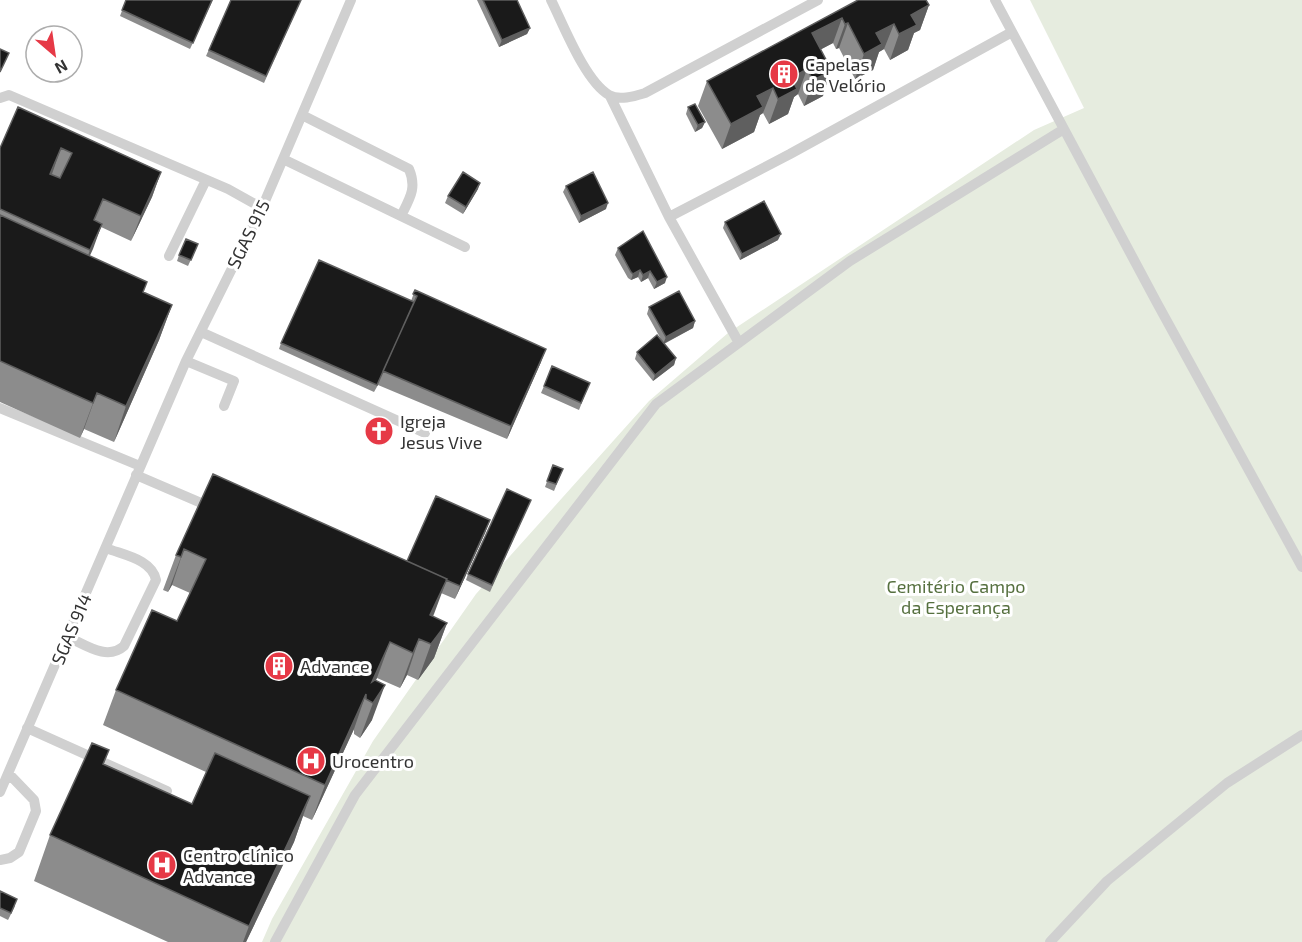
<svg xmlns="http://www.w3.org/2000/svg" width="1302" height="942" font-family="'Exo 2',sans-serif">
<rect width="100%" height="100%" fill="#fff"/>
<path fill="#e6ecdf" d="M1030,0H1302V942H262L272,919L373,741L476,594L649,401L728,333L1034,130L1084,108Z"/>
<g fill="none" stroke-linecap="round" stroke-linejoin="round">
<path stroke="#d0d0d0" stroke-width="10" d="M551,0C564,26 585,81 609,95C619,101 635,96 645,93L818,0
M995,0L1157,303L1302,567
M610,96L669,217L739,343
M0,98L9,95L228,189L262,208
M302,115L409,169C417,188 410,198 401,216
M283,159L465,247
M669,217L790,154L1012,32
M169,256L206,180
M201,332L425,433
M186,361L234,381L224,406
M0,408L140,466
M136,475L213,508
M68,637C86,645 107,661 124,646L156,580C152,559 123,555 106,548
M27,728L167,791
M0,792L186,361L262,208L351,0
M0,860L10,858L19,852L36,811L34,800L9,774
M275,942L355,795L656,404L850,261L1064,129
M1050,942L1107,881L1227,783L1302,735"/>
</g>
<path fill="#8c8c8c" d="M126,0H213L190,49L120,16Z
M231,0H301L264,83L206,56Z
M477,0H517L530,28L527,34L499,47Z
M858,0L929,5L920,30L914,33L908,50L890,60L884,49L879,52L873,70L855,79L839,48L836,49L833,43L821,49L823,96L804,106L798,94L794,97L788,114L769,124L763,113L760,115L754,132L722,149L698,106L707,81Z
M18,107L161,172L152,197L131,241L101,227L89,256L144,293L172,305L159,340L114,442L84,429L80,438L0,402V148Z
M688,107L705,122L702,128L695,132L686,114Z
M566,186L606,209L579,223L563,192Z
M478,189L463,214L445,203L448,196Z
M725,222L778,240L740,260L723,228Z
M643,231L665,283L654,289L648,278L641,282L638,277L631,280L628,278L615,255L618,248Z
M198,244L188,266L177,261L179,255Z
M415,290L541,362L507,439L378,385L374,392L279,349L281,343L411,301Z
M649,307L695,321L693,328L664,344L676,358L674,365L653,381L635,359L637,352L662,341L647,314Z
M544,386L587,390L579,410L541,393Z
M553,465L563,469L554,491L545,487Z
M213,474L407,561L490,520L485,533L455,599L441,593L432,617L447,623L434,658L418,680L407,675L400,688L377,678L375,680L372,720L360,738L354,734V729L312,820L303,816L294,842L246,942H168L34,881L50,835L109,750L104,764L192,804L206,772L103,725L116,690L177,621L190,593L172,585L168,592L163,590L176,555Z
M531,500L490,592L466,580L468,574Z
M0,891L15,906L8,920L0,916Z"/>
<path fill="#5f5f5f" d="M929,5L920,30L914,33L908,50L890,60L899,34L911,15Z
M842,18L833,43L803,59L812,33Z
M848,23L839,48L836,49L845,24Z
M894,24L884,49L879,52L873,70L855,79L864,54L876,33Z
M530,28L527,34L499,47L502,40Z
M807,69L798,94L794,97L788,114L769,124L778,99L791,78Z
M832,71L823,96L804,106L813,80Z
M773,88L763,113L760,115L754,132L722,149L731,124L757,96Z
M705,122L702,128L695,132L698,125Z
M61,148L52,174L41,199L50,174Z
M161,172L152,197L131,241L141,216Z
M480,183L478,189L463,214L466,207Z
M608,203L606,209L579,223L581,216Z
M102,224L93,249L81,275L90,250Z
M781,234L778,240L740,260L742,254Z
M640,270L638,277L631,280L633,274Z
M650,271L648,278L641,282L643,275Z
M667,277L665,283L654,289L657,282Z
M172,305L159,340L114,442L126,406Z
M695,321L693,328L663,344L666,337Z
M546,349L541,362L507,439L511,426Z
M676,358L674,365L653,381L655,375Z
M97,393L84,429L80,438L93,403Z
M490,520L485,533L455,599L460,586Z
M184,549L172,585L168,592L181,557Z
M447,579L434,614L422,640L430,615Z
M447,623L434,658L418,680L431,644Z
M419,639L407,675L400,688L413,653Z
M390,642L377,678L367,699L372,682Z
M385,685L372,720L360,738L373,703Z
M366,694L354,729L312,820L325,785Z
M310,796L294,842L246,942H243L249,926Z"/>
<path fill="#1a1a1a" stroke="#5f5f5f" stroke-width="1.5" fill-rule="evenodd" d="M126,0H212L193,43L122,10Z
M231,0H301L266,76L209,50Z
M483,0H517L530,28L502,40Z
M858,0H926L929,5L911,15L917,25L899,34L894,24L876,33L882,44L864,54L848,23L845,24L842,18L812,33L832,71L813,80L807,69L791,78L797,89L778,99L773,88L757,96L763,107L731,124L707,81Z
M0,49L9,53L0,72Z
M695,104L705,122L698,125L688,107Z
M18,107L161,172L141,216L103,199L94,220L102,224L90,250L0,209V148ZM61,148L72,153L60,178L50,174Z
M463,172L480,183L466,207L448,196Z
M593,172L608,203L581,216L566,186Z
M764,201L781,234L742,254L725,222Z
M0,215L147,282L143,292L172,305L126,406L97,393L93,403L0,361Z
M643,231L667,277L657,282L650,271L643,275L640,270L633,274L631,272L618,248Z
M186,239L198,244L191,260L179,255Z
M319,260L414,302L377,385L281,343Z
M415,290L546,349L511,426L383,371L417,296L413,294Z
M679,291L695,321L666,337L649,307Z
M657,335L676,358L655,375L637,352Z
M552,366L590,383L581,403L544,386Z
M553,465L563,469L556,484L547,481Z
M213,474L447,579L430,615L447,623L431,644L419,639L413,653L390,642L372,682L375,680L385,685L373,703L366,699V694L325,785L116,690L152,610L177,621L206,559L184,549L181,557L176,555Z
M507,489L531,500L492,585L468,574Z
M436,496L490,520L460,586L446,580L447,579L407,561Z
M92,743L109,750L103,764L192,804L215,753L310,796L249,926L50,835Z
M0,891L17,899L11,913L0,908Z"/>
<defs>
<g id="building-disc" transform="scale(1.5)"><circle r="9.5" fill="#e63946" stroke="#fff"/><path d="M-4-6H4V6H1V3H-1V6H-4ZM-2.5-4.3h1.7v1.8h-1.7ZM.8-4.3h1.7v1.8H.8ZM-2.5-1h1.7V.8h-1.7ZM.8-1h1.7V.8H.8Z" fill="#fff"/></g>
<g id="church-disc" transform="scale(1.5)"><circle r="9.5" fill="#e63946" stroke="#fff"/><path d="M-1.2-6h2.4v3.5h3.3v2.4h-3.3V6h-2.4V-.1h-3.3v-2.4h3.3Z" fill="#fff"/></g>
<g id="hospital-disc" transform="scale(1.5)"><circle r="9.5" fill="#e63946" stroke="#fff"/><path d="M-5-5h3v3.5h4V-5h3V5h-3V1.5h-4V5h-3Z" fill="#fff"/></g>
</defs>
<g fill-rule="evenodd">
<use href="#building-disc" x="784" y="74"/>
<use href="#church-disc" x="379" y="431"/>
<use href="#building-disc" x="279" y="666"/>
<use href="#hospital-disc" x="311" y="761"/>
<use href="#hospital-disc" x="162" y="865"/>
</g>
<g text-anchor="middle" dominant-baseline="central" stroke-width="6" stroke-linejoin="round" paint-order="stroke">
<g font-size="18" fill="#333" stroke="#fff" text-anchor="start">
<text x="805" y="64">Capelas<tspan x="805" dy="21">de Velório</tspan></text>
<text x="400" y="421">Igreja<tspan x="400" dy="21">Jesus Vive</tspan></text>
<text x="300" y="666">Advance</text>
<text x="332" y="761">Urocentro</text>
<text x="183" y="855">Centro clínico<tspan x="183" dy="21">Advance</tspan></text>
</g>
<g font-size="18" fill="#333" stroke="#fff">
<text transform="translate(248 234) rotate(-64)">SGAS 915</text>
<text transform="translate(71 629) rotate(-67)">SGAS 914</text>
</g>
<g font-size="18" fill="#56703f" stroke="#fff">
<text x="956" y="586">Cemitério Campo<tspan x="956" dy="21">da Esperança</tspan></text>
</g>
</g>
<g transform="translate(54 54) rotate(151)"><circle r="28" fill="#ffffff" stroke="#adadad" stroke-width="1.5"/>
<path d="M0-4.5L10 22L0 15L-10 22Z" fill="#e63946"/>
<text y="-9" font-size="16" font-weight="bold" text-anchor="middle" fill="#333333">N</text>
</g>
</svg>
